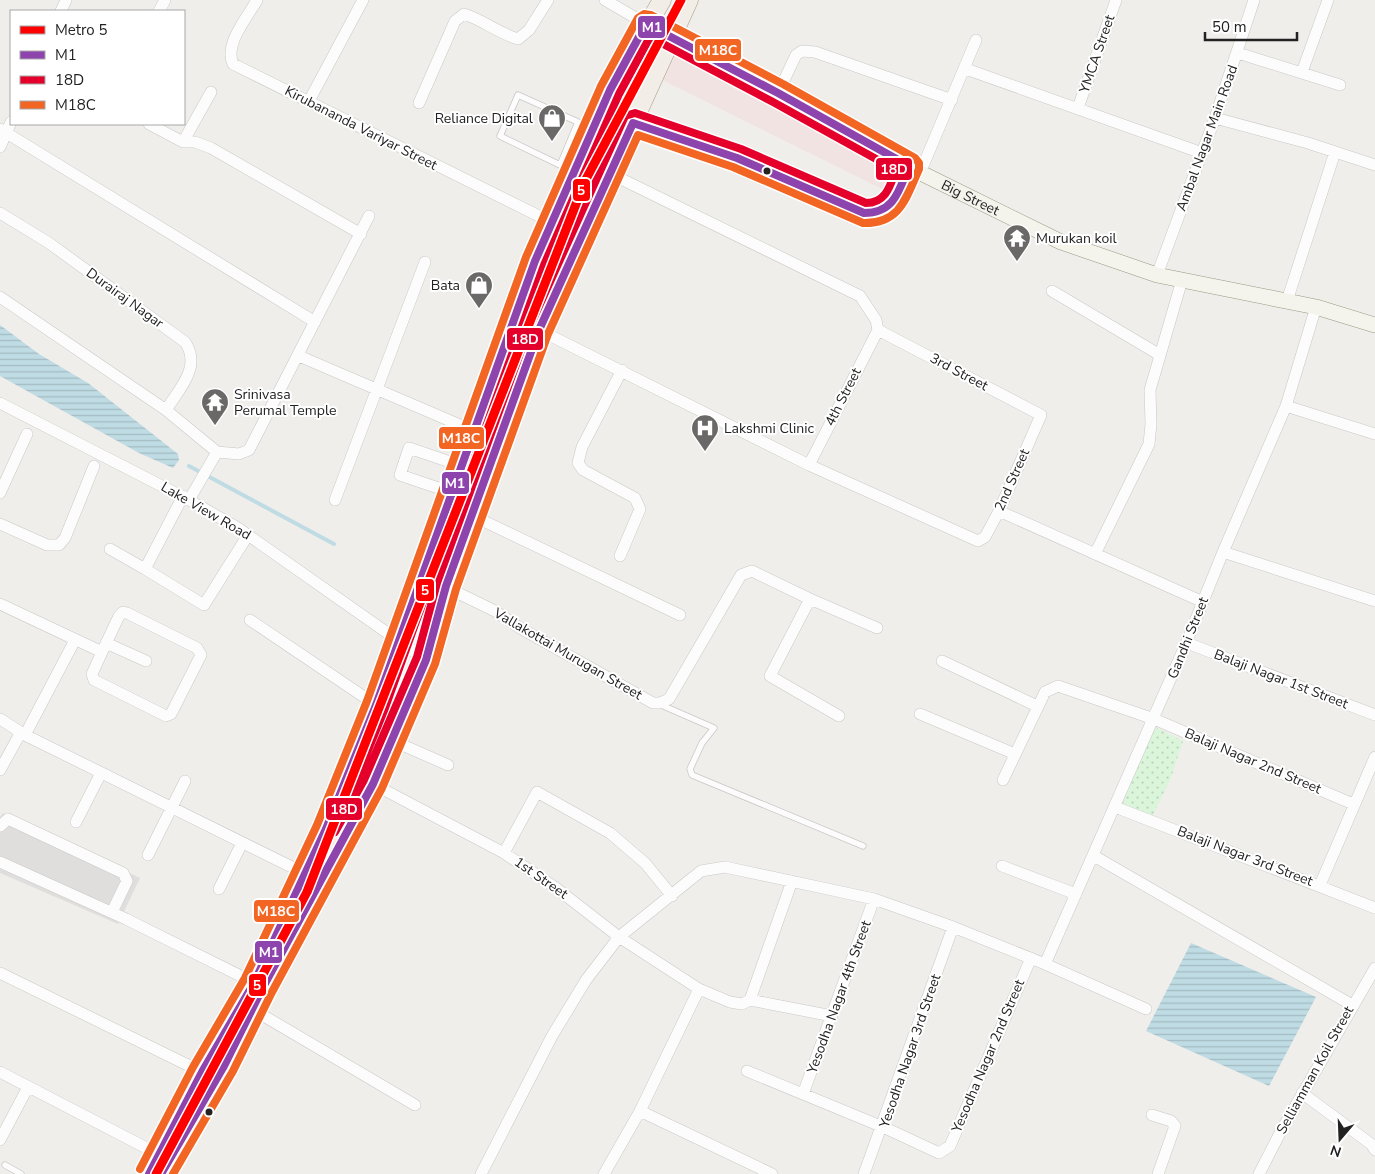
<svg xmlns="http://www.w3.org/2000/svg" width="1375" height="1174" font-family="'Nunito Sans',sans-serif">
<defs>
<pattern id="park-dots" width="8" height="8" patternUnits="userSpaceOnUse" patternTransform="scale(1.25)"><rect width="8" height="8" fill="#daf5da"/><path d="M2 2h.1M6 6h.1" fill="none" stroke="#bbd2bb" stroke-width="1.8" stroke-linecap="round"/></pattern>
<pattern id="water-rules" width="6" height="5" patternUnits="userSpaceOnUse" patternTransform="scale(1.25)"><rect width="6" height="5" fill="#bfdbe3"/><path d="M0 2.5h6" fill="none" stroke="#a4bcc2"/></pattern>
</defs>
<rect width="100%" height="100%" fill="#f0eeeb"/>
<path fill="#dfdedc" d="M3,813L140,878L118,924L0,873V817Z"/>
<path fill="#f1e3e1" d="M672,46L900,164L886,191L658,78Z"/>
<path fill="url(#park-dots)" d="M1155,727L1183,741L1171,778L1152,817L1121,807Z"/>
<path fill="url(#water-rules)" d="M0,325L39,354L88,383L178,454L179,460L173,468L139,453L0,376Z
M1191,943L1316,997L1269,1086L1146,1031Z"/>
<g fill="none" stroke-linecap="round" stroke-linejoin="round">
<path stroke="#bfdbe3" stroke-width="4" d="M189,466L334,544"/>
<g stroke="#c9c8c7" stroke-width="7">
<path id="lane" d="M518,95L578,122L560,165L500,136Z
M636,123L737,158L864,213C894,217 898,190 909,166
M659,704L714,728L702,743L690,769L692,775L863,846
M5,1165L21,1174"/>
</g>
<g stroke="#c9c8c7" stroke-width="12">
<path id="street" d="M257,0C247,18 224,44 233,64L553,223
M605,0L646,24
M61,11L66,0
M159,11L165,0
M1238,53L1340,85
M966,69L1202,153
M1302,72L1328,0
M778,93L796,55L802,51L815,52L952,100
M309,101L363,0
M419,103L455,21L464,14C483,20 498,33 518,39L529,30L548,0
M1078,108L1116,0
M1215,118L1308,143L1375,165
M149,124L183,142H195L211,148L361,234
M0,129L315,322
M183,142L211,92
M0,147L11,122
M920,173L976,40
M611,174L860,296L876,320L878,330
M0,213L49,243L185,342C202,367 179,389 166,410
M1157,275L1215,118L1254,0
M1052,291L1160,355
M0,297L166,410L217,452L239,454L249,450L369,216
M1287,301L1335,152
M539,330L809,465L978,541L985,537L999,511L1041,415L878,330
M299,356L474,431
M0,403L189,500L238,528L426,660
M1286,406L1375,434
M809,465L878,330
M0,493L27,434
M453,493L400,475L409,448L462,466
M189,500L217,452
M335,500L425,262
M999,511L1203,602
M471,515L680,615
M0,524L47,545H59L65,538L94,466
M110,549L145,569L183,496
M1223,552L1375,601
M1095,554L1149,444L1151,424L1150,390L1182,280
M620,556L640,509L635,498L583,470L578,463L582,447L622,370
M145,569L204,605L248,535
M423,576L495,611L520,628L653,703H660L669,699L741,575L752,571L810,599L770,676L839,716
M810,599L877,628
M0,604L102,652L119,616L123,612L127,613L197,648L201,655L171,714L166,716L94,680L92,674L102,652
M250,620L376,705
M106,643L146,661
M1187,643L1375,715
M942,661L1037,706
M920,714L1015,754
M0,719L25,735L306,874
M25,735L75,640
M391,740L448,765
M354,761L373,784L504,853L556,888L619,937L699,989L730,1002L742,1004L750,1000L832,1016
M0,770L21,732
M1003,780L1045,692L1058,686L1154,719L1353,804
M1115,807L1375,908
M76,822L101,773
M0,826L8,819L123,873L127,881L112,912
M504,853L537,792L610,833L645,863L672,896
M148,855L185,781
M1094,856L1352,1005
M0,862L126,919L263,987
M1002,866L1076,894
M1320,885L1375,757
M219,889L242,843
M1045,964L1185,646L1223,552L1286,406L1316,307
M0,973L202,1072
M699,989L640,1111L772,1174
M750,1000L792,881
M252,1009L415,1105
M747,1071L883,1127L939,1153L950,1146L1031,958
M0,1072L160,1155
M1302,1093L1371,1144L1375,1150
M803,1094L874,899
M1152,1115L1171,1121L1175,1126L1158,1174
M0,1140L28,1087
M481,1174L552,1036L586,980L619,937L701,871L725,867L874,899L953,927L1045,964L1146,1009
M604,1174L640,1111
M864,1174L953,927
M1259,1174L1281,1131L1375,968"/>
</g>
<g stroke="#999a82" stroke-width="16">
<g id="secondary">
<path id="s1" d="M646,24L778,93L923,174L1061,242L1157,275L1316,307L1375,325"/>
</g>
</g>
<g stroke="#a79c86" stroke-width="19">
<path id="primary" d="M270,949L326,829L376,705L535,261L610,90L662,0
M149,1174L202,1072L246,997
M161,1174L224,1066L263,987L373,784L426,660L446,586L503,424L539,330L689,0"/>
</g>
<use href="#lane" stroke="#fdfcfc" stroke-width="5.5"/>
<use href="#street" stroke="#fdfcfc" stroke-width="11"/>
<use href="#secondary" stroke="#f4f4ed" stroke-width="15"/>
<use href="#primary" stroke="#f3ede7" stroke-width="18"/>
<g stroke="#fff" stroke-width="11">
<path id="bus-1" d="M149,1174L202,1072L254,983L326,829L376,705L535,261L610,90L646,24L778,93L909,166C899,190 895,213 864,213L737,158L633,123L539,330L446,586L426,660L373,784L263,987L224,1066L161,1174"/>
</g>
<g stroke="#fff" stroke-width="11">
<path id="bus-2" d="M650,37L773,102L896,170C890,186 886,203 866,203L741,149L635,113L625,116L530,326L437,583L417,657L364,780L335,832L385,708L544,265L619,94Z"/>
</g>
<g stroke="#fff" stroke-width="11">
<path id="bus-3" d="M140,1169L193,1067L245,978L317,825L367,701L526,257L601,86L638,18L644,14L651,15L783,84L915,158L919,163V169C906,198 900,224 863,223L733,167L638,135L548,334L456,589L435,664L382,788L272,992L233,1071L173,1174"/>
</g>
<use href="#bus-1" stroke="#8e44ad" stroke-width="8"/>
<use href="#bus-2" stroke="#e4002b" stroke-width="8"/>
<use href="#bus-3" stroke="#f26522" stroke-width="8"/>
<g stroke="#fff" stroke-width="12">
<path id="metro-1" d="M156,1174L307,892L585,181L681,0"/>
</g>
<use href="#metro-1" stroke="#f00" stroke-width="9"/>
</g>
<defs>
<g id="shop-pin" transform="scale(1.4375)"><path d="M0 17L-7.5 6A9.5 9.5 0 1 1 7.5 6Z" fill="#6a6968" stroke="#fff"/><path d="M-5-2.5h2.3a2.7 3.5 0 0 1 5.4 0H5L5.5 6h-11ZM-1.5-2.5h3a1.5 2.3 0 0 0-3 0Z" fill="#fff"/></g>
<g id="temple-pin" transform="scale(1.4375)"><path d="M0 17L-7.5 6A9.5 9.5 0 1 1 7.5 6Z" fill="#6a6968" stroke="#fff"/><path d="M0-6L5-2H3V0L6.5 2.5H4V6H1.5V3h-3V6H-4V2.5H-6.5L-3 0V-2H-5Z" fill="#fff"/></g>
<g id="hospital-pin" transform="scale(1.4375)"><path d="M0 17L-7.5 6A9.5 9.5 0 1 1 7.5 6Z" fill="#6a6968" stroke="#fff"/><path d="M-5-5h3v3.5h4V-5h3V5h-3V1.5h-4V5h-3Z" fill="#fff"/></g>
</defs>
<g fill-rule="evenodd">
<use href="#shop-pin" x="552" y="118"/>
<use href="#temple-pin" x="1017" y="238"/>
<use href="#shop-pin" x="479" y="285"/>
<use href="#temple-pin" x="215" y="402"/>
<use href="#hospital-pin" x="705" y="428"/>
</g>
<g fill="#222" stroke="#fff" stroke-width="2">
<circle cx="767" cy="171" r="4.5"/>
<circle cx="209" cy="1112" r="4.5"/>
</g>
<g text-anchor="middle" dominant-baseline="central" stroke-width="4" stroke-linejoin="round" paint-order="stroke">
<g font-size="14" fill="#222" stroke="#fff">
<text transform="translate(1097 54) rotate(-71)">YMCA Street</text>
<text transform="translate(361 128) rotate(27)">Kirubananda Variyar Street</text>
<text transform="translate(1207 138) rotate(-70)">Ambal Nagar Main Road</text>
<text stroke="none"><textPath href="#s1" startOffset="368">Big Street</textPath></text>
<text transform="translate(125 298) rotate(36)">Durairaj Nagar</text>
<text transform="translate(959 372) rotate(28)">3rd Street</text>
<text transform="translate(843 397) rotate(-63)">4th Street</text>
<text transform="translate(1012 480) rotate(-66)">2nd Street</text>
<text transform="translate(206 511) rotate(30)">Lake View Road</text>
<text transform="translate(1188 638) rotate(-68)">Gandhi Street</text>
<text transform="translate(568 654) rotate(30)">Vallakottai Murugan Street</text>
<text transform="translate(1281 679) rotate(21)">Balaji Nagar 1st Street</text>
<text transform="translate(1253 761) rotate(23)">Balaji Nagar 2nd Street</text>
<text transform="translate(1245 856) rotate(21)">Balaji Nagar 3rd Street</text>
<text transform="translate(541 878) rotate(35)">1st Street</text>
<text transform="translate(839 997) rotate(-70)">Yesodha Nagar 4th Street</text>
<text transform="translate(910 1051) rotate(-71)">Yesodha Nagar 3rd Street</text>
<text transform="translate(988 1056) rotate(-67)">Yesodha Nagar 2nd Street</text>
<text transform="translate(1315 1070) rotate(-61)">Selliamman Koil Street</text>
</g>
<g font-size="14" fill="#222" stroke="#fff" text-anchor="start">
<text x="533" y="118" text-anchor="end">Reliance Digital</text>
<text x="1036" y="238">Murukan koil</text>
<text x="460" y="285" text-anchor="end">Bata</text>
<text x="234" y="394">Srinivasa<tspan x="234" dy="16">Perumal Temple</tspan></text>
<text x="724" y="428">Lakshmi Clinic</text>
</g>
</g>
<g stroke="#fff" stroke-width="2">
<rect x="637" y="15" width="29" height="24" rx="5" fill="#8e44ad"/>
<rect x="694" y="38" width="48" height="24" rx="5" fill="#f26522"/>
<rect x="875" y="157" width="38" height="24" rx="5" fill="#e4002b"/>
<rect x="572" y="178" width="19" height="24" rx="5" fill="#f00"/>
<rect x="506" y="327" width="38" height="24" rx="5" fill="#e4002b"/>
<rect x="438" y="426" width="47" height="24" rx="5" fill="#f26522"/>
<rect x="441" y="471" width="29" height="24" rx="5" fill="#8e44ad"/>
<rect x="415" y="578" width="20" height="24" rx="5" fill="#f00"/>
<rect x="325" y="797" width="38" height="24" rx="5" fill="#e4002b"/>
<rect x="253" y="899" width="47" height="24" rx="5" fill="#f26522"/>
<rect x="254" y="940" width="29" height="24" rx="5" fill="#8e44ad"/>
<rect x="248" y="973" width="19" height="24" rx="5" fill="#f00"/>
</g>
<g font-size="14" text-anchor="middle" font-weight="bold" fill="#fff">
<text x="652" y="32">M1</text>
<text x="718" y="55">M18C</text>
<text x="894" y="174">18D</text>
<text x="581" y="195">5</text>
<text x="525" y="344">18D</text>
<text x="461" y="443">M18C</text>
<text x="455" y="488">M1</text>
<text x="425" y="595">5</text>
<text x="344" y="814">18D</text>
<text x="276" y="916">M18C</text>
<text x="269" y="957">M1</text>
<text x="257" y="990">5</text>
</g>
<rect x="10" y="10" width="175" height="115" fill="#ffffff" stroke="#a7a7a7"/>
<rect x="20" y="26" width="25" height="8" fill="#ff0000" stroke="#a7a7a7"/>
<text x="55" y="35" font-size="15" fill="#222222">Metro 5</text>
<rect x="20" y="51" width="25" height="8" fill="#8e44ad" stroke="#a7a7a7"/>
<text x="55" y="60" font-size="15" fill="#222222">M1</text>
<rect x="20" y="76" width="25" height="8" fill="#e4002b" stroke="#a7a7a7"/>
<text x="55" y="85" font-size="15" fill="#222222">18D</text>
<rect x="20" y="101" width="25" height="8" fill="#f26522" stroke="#a7a7a7"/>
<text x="55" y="110" font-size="15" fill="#222222">M18C</text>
<g transform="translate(1340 1139) rotate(199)" stroke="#ffffff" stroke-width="4" paint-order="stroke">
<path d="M0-4L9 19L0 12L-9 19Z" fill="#222222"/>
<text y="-8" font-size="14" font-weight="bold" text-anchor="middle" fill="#222222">N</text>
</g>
<path d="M1205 32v8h92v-8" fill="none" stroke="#222222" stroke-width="2.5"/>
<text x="1212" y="32" font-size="15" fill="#222222" stroke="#ffffff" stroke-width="4" paint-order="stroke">50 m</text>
</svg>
